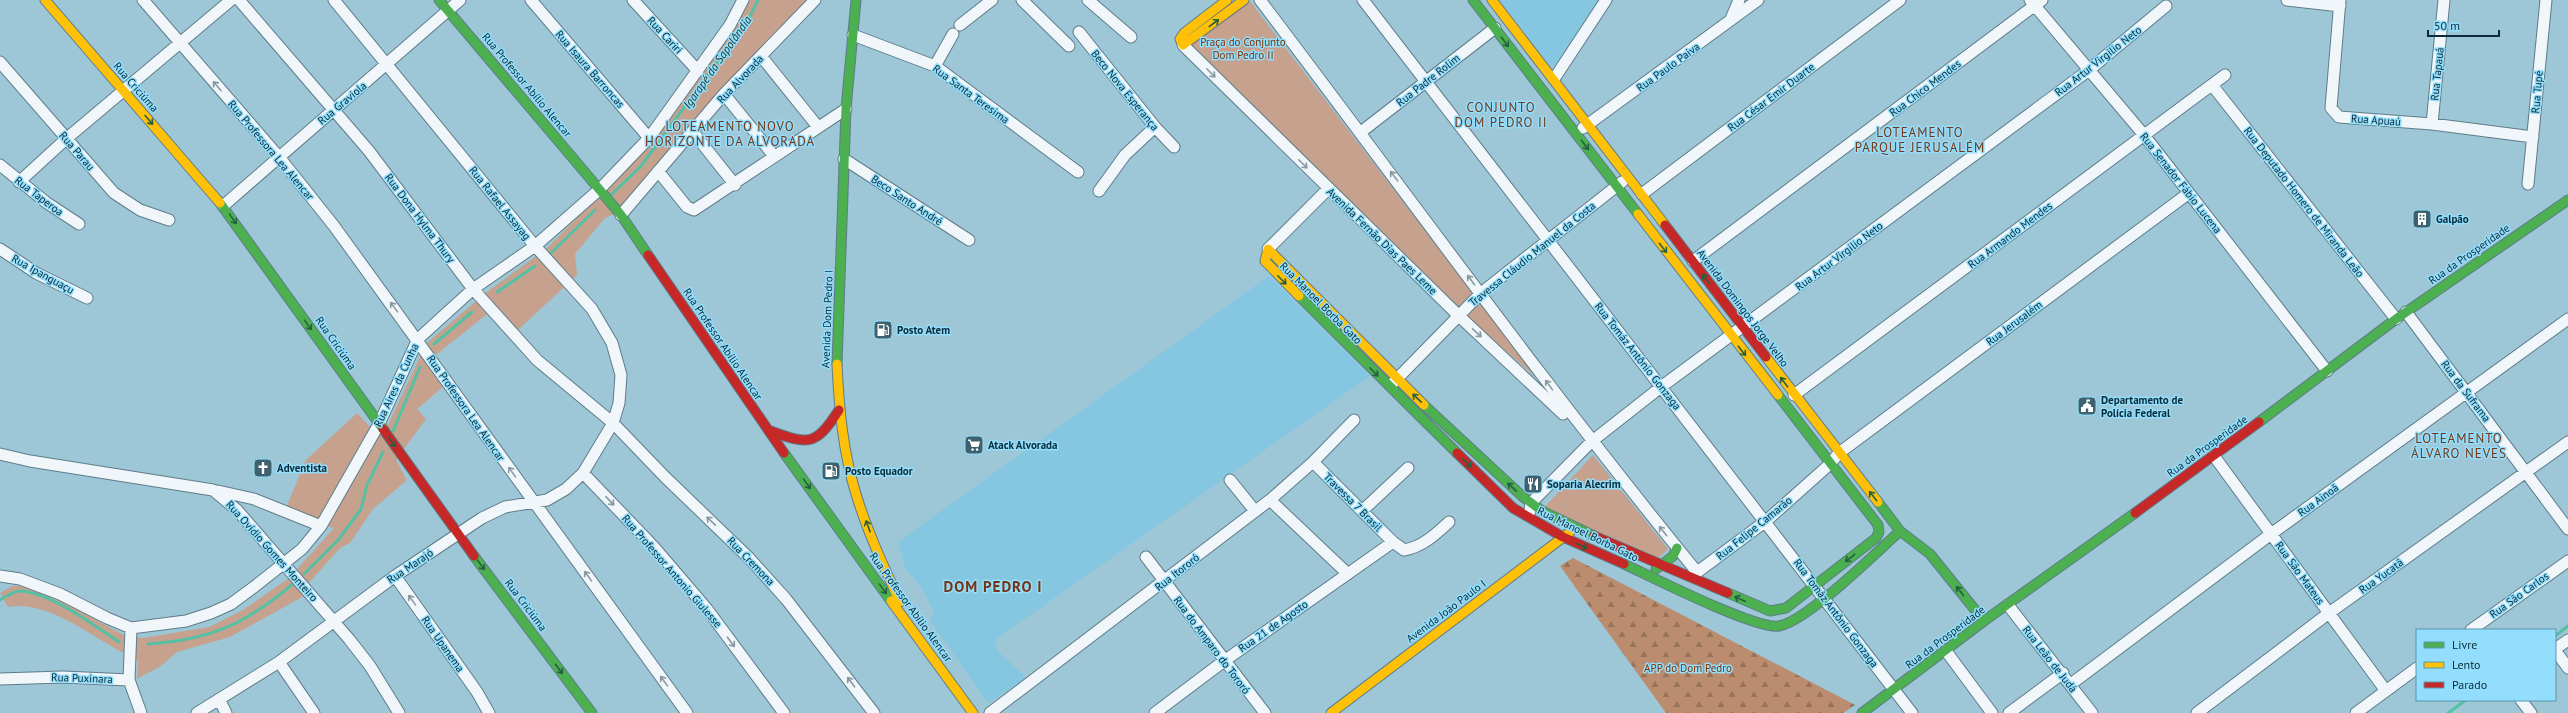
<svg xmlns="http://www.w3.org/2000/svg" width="2568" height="713" font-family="'PT Sans',sans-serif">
<defs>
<pattern id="forest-firs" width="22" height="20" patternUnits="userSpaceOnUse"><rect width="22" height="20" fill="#bb8c6d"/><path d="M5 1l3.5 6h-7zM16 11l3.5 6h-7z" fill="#96735a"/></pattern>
</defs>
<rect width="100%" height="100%" fill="#9dc6d7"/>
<path fill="#85c7e1" d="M1500,0H1599L1554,66L1550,65Z
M1269,276L1370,376L996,639L995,643L998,651L1026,678L988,703L930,620L934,612L922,588L906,569L898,542Z"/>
<path fill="url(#forest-firs)" d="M1573,558L1855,705L1843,713H1666L1560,566Z"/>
<path fill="#c6a18e" d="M750,0H813L623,210L605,218L575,254L577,275L518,330L496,307L437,354L427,365L443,387L417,409L426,419L396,460L407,480L373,509L350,543L340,548L309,583L304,596L230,637L177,652L161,666L137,679L138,660C99,644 52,599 8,607L0,593L12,586H23L50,594L125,636L143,638L209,627L243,610L289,578L334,528L283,515L306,460L357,413L371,428L387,427L426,344L484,294L546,249L649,146L732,33Z
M1249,0L1474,295L1553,392L1461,312L1191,45Z
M1593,455L1668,549L1655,561L1542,510Z"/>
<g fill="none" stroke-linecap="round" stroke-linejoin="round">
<path stroke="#56c0a4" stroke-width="3" d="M611,195L641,166L747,22L758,0
M551,253L595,210
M497,292L535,266
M434,344L472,312
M393,431L420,367
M304,574L339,539L361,509L367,485L383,452
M0,600C5,597 14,591 20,591C50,592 95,626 119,642
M2555,636L2568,626
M148,644C210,640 246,624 294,583
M2448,713L2466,700"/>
<g stroke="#5e7d89" stroke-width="13">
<path id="street" d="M143,0L279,157L334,226L687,713
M239,0L369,151L473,289L537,360L613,423L665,477L749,558L786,599L874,713
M531,0L649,138
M633,0L698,71
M1022,0L1069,46
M1088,0L1131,37
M1260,0C1405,191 1545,386 1697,572
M1363,0L1912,713
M2030,0L2144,135L2327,371
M2287,0L2340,6
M2340,0L2331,108L2339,117L2432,124L2533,137
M1731,19L1739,0
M960,25L992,0
M1079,32L1155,127L1174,147
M853,35L935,66L1078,172
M1183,45L1458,315L1563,414
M761,56L818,127
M0,62L114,193L140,210L169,220
M935,66L953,34
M1554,79L1606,0
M2212,85L2396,319
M724,94L774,156
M2432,124L2444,0
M1583,128L1758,0
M693,132L735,185
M1361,132L1495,28
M844,159L969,240
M0,165L47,203L79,224
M658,171L687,207L694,210L846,109
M19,182L66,139L231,0
M2528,184L2546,0
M1099,191L1125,155L1155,127
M1642,194L1900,0
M223,206L460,0
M621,215L724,94L815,0
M0,249L36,273L87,298
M1268,249L1328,189
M1693,261L2042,0
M2406,312L2568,529
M1392,384L1481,293L1622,182
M1794,395L2225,75
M0,454L30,461L213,490L237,510L349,639L370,666L399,713
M2214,456L2386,691
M1313,462L1393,542L1404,550C1422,547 1435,535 1449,522
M583,473L654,547L707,609L784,713
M1230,480L1255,511
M218,491L254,499L321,526
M1270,500L1348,574
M1362,511L1408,468
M1530,511L1531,503L1591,442L1661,387L2089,70L2166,6
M1146,557L1265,713
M0,576L20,579L60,594L107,618L131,628L186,621L211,613L231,604L254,587L302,549L321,526L379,424L418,339L473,289L535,246L600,189L649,138L730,25L743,0
M395,576L477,692L489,713
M1692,576L1766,521L1830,464L1839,453L2189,193
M2008,605L2092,713
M131,628L129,680L141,713
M2471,630L2568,561
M2555,649L2568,640
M2555,650L2568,668
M1946,651L1992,713
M279,662L314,713
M0,679L63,677L129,680
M2071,684L2271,534L2568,319
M219,699L226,713
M2521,700L2531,713
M197,713L279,662L395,576L482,518L505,507L547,500L566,489L583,473L613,423L619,403L621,375L612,343L592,309L535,246L334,0
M990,713L1270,500L1313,462L1354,420
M1155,713L1224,661L1393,542
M2009,713L2063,673
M2197,713L2329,613L2568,442
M2356,713L2417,668"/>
</g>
<g stroke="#5e7d89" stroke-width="11">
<path id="fast" d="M439,0L621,215L648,255
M1473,0L1638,214
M220,203L383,429
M1299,296L1457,453
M837,364L846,109L856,0
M1424,405L1522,496L1542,511L1594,536
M2259,422L2396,319L2568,200
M784,453L891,601
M1878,502L1900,531L1930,554L1984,621
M474,556L592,713
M1624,564C1652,577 1756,630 1779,626C1806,622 1877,552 1900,531
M1656,569L1673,556L1677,548
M1728,593L1770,611L1786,608L1876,538L1879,532L1878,525L1778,395
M1862,713L1984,621L2135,513"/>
</g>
<g stroke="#5e7d89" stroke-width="11">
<path id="slow" d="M45,0L220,203
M1227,0L1184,33L1180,39L1183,45L1244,0
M1492,0L1665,225
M1638,214L1778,395
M1299,296L1265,261L1268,249L1424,405
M1766,357L1878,502
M837,364C839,408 843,452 856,494C867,531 884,567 900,602
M891,601L973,713
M1331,713L1570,532"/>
</g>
<g stroke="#5e7d89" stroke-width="11">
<path id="jam" d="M1665,225L1766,357
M648,255L784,453
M383,429L474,556
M768,430C808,445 815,447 839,410
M1457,453L1513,508L1563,537L1624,564
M2135,513L2259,422
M1594,536L1728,593"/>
</g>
<use href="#street" stroke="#f0f6f9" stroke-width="11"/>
<use href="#fast" stroke="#4caf50" stroke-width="9"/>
<use href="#slow" stroke="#ffc107" stroke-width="9"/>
<use href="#jam" stroke="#c62828" stroke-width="9"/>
</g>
<defs><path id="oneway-shaft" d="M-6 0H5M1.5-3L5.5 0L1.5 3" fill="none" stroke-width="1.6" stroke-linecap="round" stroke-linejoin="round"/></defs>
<g stroke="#246041">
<use href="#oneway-shaft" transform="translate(1214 23) rotate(-37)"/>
<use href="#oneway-shaft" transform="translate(1505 42) rotate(53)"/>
<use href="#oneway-shaft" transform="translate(149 120) rotate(49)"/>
<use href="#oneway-shaft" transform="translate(1585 145) rotate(53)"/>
<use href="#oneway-shaft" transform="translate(233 219) rotate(55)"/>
<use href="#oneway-shaft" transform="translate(1663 248) rotate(52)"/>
<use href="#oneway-shaft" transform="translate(1706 279) rotate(-127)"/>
<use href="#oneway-shaft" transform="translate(1282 280) rotate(45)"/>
<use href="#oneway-shaft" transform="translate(308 325) rotate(55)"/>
<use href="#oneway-shaft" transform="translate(1742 351) rotate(52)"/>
<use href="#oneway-shaft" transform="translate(1374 372) rotate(45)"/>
<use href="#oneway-shaft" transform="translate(1784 382) rotate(-127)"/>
<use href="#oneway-shaft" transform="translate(1417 398) rotate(-137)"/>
<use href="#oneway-shaft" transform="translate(392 442) rotate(54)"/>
<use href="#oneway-shaft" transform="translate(1467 463) rotate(44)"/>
<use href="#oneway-shaft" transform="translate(807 484) rotate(54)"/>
<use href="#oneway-shaft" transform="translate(1512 487) rotate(-137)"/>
<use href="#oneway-shaft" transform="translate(1873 496) rotate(-128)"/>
<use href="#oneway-shaft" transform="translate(868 526) rotate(-110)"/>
<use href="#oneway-shaft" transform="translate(1582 546) rotate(25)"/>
<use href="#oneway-shaft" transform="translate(1850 558) rotate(142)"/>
<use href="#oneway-shaft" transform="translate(481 565) rotate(54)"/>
<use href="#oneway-shaft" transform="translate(883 589) rotate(54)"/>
<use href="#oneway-shaft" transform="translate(1960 591) rotate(-128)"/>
<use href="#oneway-shaft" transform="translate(1740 599) rotate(-156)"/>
<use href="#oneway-shaft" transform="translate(559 669) rotate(53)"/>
</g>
<g stroke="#889ba2">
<use href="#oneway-shaft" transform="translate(1211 73) rotate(45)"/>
<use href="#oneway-shaft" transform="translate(217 86) rotate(-131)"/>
<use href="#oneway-shaft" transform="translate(1303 164) rotate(45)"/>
<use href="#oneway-shaft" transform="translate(1394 176) rotate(-127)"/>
<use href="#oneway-shaft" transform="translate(1471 280) rotate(-127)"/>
<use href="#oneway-shaft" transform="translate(394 307) rotate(-126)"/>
<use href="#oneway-shaft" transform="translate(1477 333) rotate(43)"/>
<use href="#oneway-shaft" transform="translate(1549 385) rotate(-126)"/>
<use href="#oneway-shaft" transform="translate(512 472) rotate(-125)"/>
<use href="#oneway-shaft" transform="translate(610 501) rotate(47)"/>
<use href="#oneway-shaft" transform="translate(711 521) rotate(-136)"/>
<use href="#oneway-shaft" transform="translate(1663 531) rotate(-129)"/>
<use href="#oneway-shaft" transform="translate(588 576) rotate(-126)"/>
<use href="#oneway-shaft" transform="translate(412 600) rotate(-126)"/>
<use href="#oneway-shaft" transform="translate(731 642) rotate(53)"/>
<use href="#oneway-shaft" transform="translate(664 681) rotate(-126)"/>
<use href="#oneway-shaft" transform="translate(851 682) rotate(-127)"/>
</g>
<defs>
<g id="building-square" transform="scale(1)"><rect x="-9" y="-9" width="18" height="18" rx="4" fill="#3d616f" stroke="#92defc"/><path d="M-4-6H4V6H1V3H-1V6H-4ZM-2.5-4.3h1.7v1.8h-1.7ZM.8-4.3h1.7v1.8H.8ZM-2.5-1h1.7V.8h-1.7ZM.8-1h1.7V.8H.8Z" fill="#fff"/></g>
<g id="fuel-square" transform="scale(1)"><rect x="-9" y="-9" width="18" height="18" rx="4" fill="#3d616f" stroke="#92defc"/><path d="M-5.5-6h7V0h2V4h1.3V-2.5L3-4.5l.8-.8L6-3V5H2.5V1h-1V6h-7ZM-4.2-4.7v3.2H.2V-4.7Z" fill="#fff"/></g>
<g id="civic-square" transform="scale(1)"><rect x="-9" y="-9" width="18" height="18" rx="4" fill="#3d616f" stroke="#92defc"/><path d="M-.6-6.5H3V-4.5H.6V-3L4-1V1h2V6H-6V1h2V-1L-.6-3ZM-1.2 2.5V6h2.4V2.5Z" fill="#fff"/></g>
<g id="supermarket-square" transform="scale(1)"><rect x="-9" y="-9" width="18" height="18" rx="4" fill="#3d616f" stroke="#92defc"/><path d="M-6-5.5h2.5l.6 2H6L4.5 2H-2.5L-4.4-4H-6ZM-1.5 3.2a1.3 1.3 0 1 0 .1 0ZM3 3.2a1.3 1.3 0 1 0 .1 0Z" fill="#fff"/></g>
<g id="church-square" transform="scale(1)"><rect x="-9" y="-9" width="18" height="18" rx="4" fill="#3d616f" stroke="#92defc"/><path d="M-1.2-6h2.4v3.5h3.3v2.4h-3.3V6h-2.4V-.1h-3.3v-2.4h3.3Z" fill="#fff"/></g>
<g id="restaurant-square" transform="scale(1)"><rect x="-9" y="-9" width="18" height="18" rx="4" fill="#3d616f" stroke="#92defc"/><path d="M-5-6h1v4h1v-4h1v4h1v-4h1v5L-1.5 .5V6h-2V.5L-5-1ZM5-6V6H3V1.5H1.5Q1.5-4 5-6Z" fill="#fff"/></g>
</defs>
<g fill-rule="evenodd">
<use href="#building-square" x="2422" y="219"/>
<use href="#fuel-square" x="883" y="330"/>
<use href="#civic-square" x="2087" y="406"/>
<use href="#supermarket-square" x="974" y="445"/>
<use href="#church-square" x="263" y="468"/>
<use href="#fuel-square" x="831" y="471"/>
<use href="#restaurant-square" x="1533" y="484"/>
</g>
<g text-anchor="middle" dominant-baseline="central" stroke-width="3" stroke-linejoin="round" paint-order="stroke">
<g font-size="11" fill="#0a2b37" stroke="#92defc">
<text transform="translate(665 35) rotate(47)">Rua Cariri</text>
<text transform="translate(2098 61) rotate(-38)">Rua Artur Virgilio Neto</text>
<text transform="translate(1668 67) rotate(-36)">Rua Paulo Paiva</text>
<text transform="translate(590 69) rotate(49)">Rua Isaura Barroncas</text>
<text transform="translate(2437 74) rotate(-84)">Rua Tapauá</text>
<text transform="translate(740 79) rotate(-47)">Rua Alvorada</text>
<text transform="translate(1428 80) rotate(-38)">Rua Padre Rolim</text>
<text transform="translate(527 85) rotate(50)">Rua Professor Abílio Alencar</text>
<text transform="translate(136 87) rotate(49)">Rua Criciúma</text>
<text transform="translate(1925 88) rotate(-37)">Rua Chico Mendes</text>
<text transform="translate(1125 90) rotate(51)">Beco Nova Esperança</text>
<text transform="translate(2537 92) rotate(-85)">Rua Tupé</text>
<text transform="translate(971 94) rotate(36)">Rua Santa Teresima</text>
<text transform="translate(1771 97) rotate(-37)">Rua César Emir Duarte</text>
<text transform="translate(342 103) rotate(-40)">Rua Graviola</text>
<text transform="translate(2376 120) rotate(4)">Rua Apuaú</text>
<text transform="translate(271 150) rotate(50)">Rua Professora Lea Alencar</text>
<text transform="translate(77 151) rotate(49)">Rua Parau</text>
<text transform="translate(2181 183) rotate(52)">Rua Senador Fábio Lucena</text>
<text transform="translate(39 196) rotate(37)">Rua Taperoa</text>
<text transform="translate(907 200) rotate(33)">Beco Santo André</text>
<text transform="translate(2304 202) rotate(52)">Rua Deputado Homero de Miranda Leão</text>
<text transform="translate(500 203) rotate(51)">Rua Rafael Assayag</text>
<text transform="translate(420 218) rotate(53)">Rua Dona Hylma Thury</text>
<text transform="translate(2010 235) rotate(-37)">Rua Armando Mendes</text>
<text transform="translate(1382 241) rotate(44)">Avenida Fernão Dias Paes Leme</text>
<text transform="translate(1532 254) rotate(-39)">Travessa Cláudio Manuel da Costa</text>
<text transform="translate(2469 254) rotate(-35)">Rua da Prosperidade</text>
<text transform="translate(1839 256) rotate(-37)">Rua Artur Virgilio Neto</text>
<text transform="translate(43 274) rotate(29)">Rua Ipanguaçu</text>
<text transform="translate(1321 303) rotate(45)">Rua Manoel Borba Gato</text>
<text transform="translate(1743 308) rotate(53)">Avenida Domingos Jorge Velho</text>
<text transform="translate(827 319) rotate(-88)">Avenida Dom Pedro I</text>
<text transform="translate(2014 323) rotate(-37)">Rua Jerusalém</text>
<text transform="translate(336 343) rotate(55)">Rua Criciúma</text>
<text transform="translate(723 344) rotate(56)">Rua Professor Abílio Alencar</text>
<text transform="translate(1638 356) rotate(52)">Rua Tomáz Antônio Gonzaga</text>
<text transform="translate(396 385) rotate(-65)">Rua Aires da Cunha</text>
<text transform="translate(2466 391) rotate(53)">Rua da Suframa</text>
<text transform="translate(466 408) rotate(55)">Rua Professora Lea Alencar</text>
<text transform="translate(2207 446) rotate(-36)">Rua da Prosperidade</text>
<text transform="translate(2318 500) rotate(-36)">Rua Ainoã</text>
<text transform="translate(1353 502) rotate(45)">Travessa 7 Brasil</text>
<text transform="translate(1754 528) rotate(-39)">Rua Felipe Camarão</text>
<text transform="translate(1588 534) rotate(26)">Rua Manoel Borba Gato</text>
<text transform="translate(272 551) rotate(48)">Rua Ovídio Gomes Monteiro</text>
<text transform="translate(751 561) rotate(46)">Rua Cremona</text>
<text transform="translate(410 566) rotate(-34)">Rua Marajó</text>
<text transform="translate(672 571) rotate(49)">Rua Professor Antonio Giulesse</text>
<text transform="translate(1177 572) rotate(-38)">Rua Itororó</text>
<text transform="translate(2300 573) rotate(54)">Rua São Mateus</text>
<text transform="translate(2381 576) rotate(-36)">Rua Yucatã</text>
<text transform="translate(2519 595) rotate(-36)">Rua São Carlos</text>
<text transform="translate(526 605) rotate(53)">Rua Criciúma</text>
<text transform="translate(911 607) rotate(54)">Rua Professor Abílio Alencar</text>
<text transform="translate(1446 611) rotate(-37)">Avenida João Paulo I</text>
<text transform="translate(1836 613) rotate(53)">Rua Tomáz Antônio Gonzaga</text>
<text transform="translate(1273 626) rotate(-35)">Rua 21 de Agosto</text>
<text transform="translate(1945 637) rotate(-37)">Rua da Prosperidade</text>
<text transform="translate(443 644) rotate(55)">Rua Upanema</text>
<text transform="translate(1212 645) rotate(53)">Rua do Amparo do Tororó</text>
<text transform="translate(2050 659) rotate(52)">Rua Leão de Judá</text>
<text transform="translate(82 678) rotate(2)">Rua Puxinara</text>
</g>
<g font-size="11" fill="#7f3102" stroke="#92defc">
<text x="1243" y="42">Praça do Conjunto<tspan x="1243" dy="13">Dom Pedro II</tspan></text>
<text x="1688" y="668">APP do Dom Pedro</text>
</g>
<g font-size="11" font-weight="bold" fill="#0a2b37" stroke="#92defc" text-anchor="start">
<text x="2436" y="219">Galpão</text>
<text x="897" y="330">Posto Atem</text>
<text x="2101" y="400">Departamento de<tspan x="2101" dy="13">Polícia Federal</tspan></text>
<text x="988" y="445">Atack Alvorada</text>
<text x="277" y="468">Adventista</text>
<text x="845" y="471">Posto Equador</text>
<text x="1547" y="484">Soparia Alecrim</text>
</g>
<g font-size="12" font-style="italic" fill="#1e392d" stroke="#92defc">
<text transform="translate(717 62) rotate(-55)">Igarapé da Sapolândia</text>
</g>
<g font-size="13" letter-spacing="1" fill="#753514" stroke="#92defc">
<text x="1501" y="107">CONJUNTO<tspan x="1501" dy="15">DOM PEDRO II</tspan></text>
<text x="730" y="126">LOTEAMENTO NOVO<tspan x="730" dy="15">HORIZONTE DA ALVORADA</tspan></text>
<text x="1920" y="132">LOTEAMENTO<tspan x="1920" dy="15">PARQUE JERUSALÉM</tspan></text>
<text x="2459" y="438">LOTEAMENTO<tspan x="2459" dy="15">ÁLVARO NEVES</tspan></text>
</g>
<g font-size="15" font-weight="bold" letter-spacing="1" fill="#753514" stroke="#92defc">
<text x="993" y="586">DOM PEDRO I</text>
</g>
</g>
<rect x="2416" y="629" width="140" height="72" fill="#92defc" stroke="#5c96ad"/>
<rect x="2424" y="642" width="20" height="6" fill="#4caf50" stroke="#5c96ad"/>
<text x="2452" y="649" font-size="12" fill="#0a2b37">Livre</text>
<rect x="2424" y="662" width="20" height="6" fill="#ffc107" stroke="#5c96ad"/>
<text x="2452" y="669" font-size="12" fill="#0a2b37">Lento</text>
<rect x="2424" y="682" width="20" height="6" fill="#c62828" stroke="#5c96ad"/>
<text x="2452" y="689" font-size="12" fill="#0a2b37">Parado</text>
<path d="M2428 30v6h71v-6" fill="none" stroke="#0a2b37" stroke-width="2"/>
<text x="2434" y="30" font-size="12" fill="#0a2b37" stroke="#92defc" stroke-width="3" paint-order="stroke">50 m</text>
</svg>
